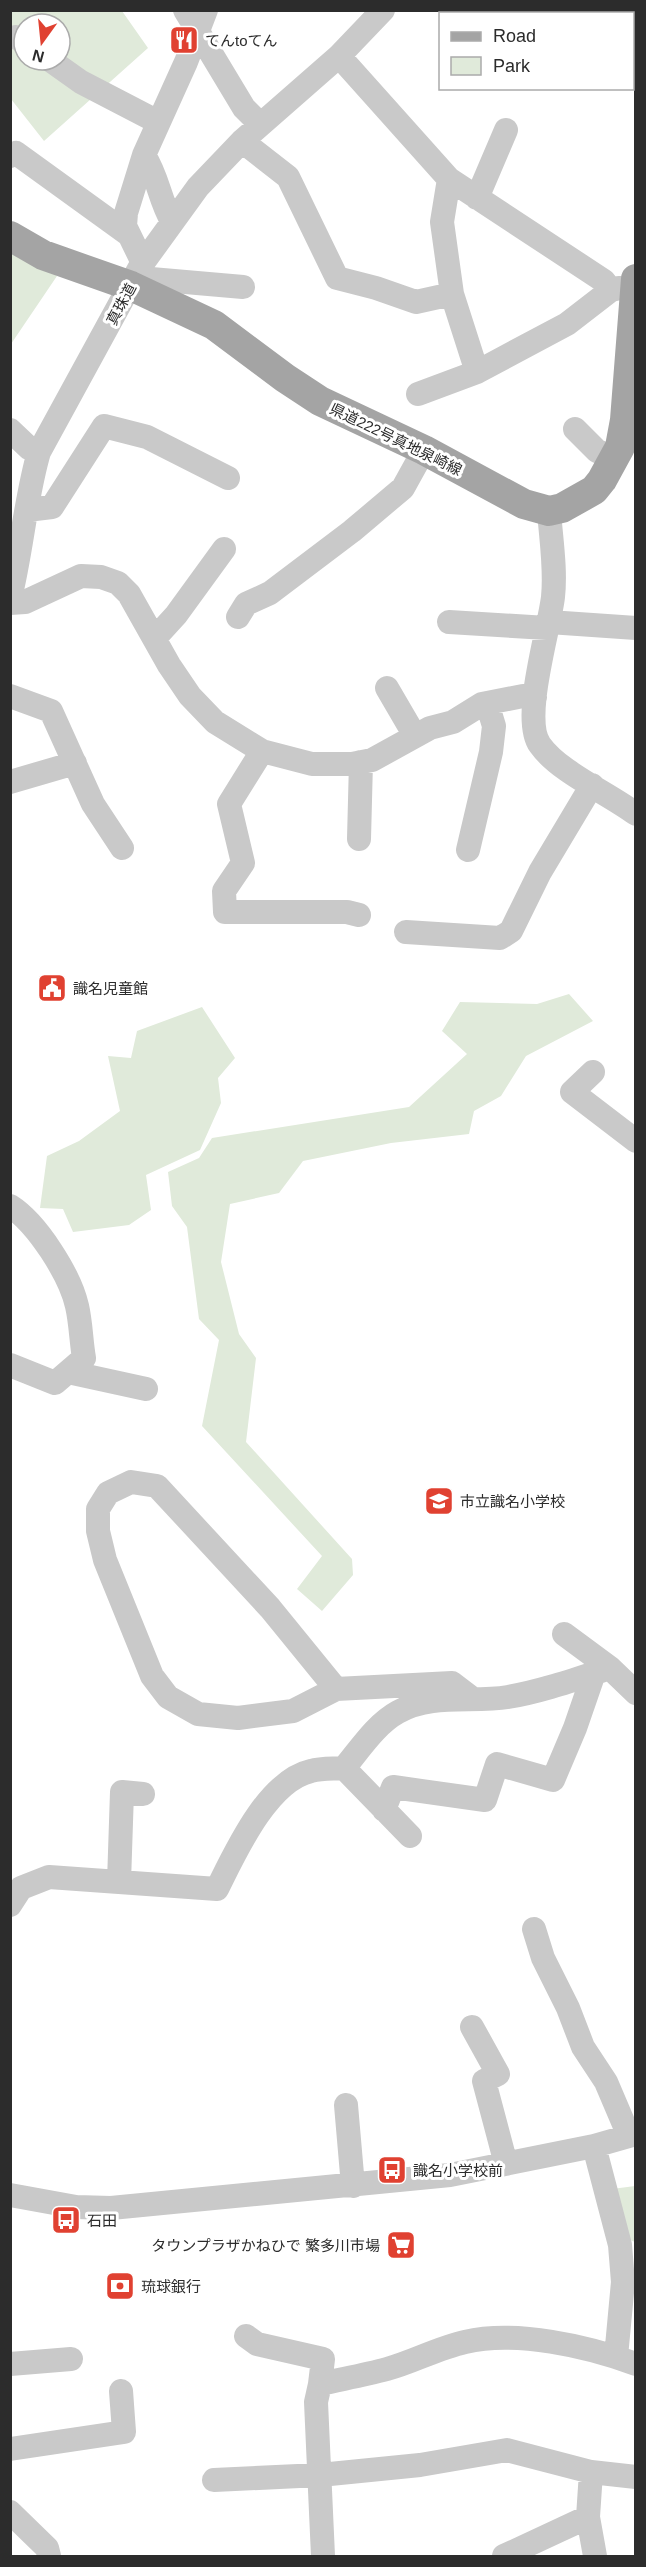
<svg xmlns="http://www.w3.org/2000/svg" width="646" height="2567" font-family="Arial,'Noto Sans JP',sans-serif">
<rect width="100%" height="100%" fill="#fff"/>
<path fill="#e0eada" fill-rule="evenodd" d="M11,11H122L148,48L44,141L11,99ZM24,24H60V60H24Z
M11,250L57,276L11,344Z
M569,994L593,1021L526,1056L501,1096L474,1111L469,1134L391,1143L303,1161L279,1193L230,1204L221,1262L239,1334L256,1358L246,1442L352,1559L353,1575L322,1611L297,1589L322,1556L202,1426L219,1340L199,1319L187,1227L172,1206L168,1172L199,1158L212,1138L409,1107L467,1054L442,1031L460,1002L537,1004Z
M202,1007L235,1058L218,1078L221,1103L200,1150L146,1175L151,1210L129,1225L73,1232L63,1209L40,1208L47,1156L79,1141L120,1111L108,1056L131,1058L137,1031Z
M635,2186V2242L630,2240L612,2189Z"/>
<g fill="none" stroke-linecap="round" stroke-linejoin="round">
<path stroke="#c9c9c9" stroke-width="24" d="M185,10L244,108L260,124
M16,37L24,42
M339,56L449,179L604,281L611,290
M50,60L81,82L158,122
M242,141L288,177L337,278L376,288L416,302L452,294
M144,155C159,179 159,199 172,221
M10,156L16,153L128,234
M449,179L442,222L452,294L477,372
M477,198L506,130
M143,263L125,226L126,213L144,155L186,62L206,10
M131,286L151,279L243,287
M418,394L477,372L567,324L611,290L619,288L626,289
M575,429L597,451L615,458
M10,430L29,448L39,452
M27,510L52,507L104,426L147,437L228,478
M549,511C551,539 556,569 553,597C549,631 521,719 540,745C559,772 608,793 636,814
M10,598C22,550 25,500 39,452L140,267L198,187L242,141L339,56L383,10
M10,603L25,602L81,576L101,577L118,583L129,594L169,665L190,696L215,722L262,751L312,764H352L372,760L430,728L453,722L482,704L523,696L535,697
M238,617L246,604L270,593L352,531L403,488L424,450
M449,622L547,628
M549,622L636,628
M155,638L176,615L224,549
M387,688L415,736
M10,696L51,711L93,804L122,848
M262,751L229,804L243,863L224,891L225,912H347L359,915
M10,782L75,763
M359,839L361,762
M468,850L491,752L494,726L487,703
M406,932L500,938L511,931L540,872L592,785
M593,1072L572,1092L636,1141
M10,1206C37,1223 70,1275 77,1306C81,1323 81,1341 84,1358L55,1383L10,1365
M68,1372L146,1389
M564,1634L610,1668L636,1693
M336,1689L270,1608L157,1486L131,1482L108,1493L98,1509V1531L105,1560L152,1676L168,1697L198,1714L238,1718L293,1711L336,1689L452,1683L473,1699
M344,1768L410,1836
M384,1810L393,1787L485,1800L497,1764L553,1780L575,1728L594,1673
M119,1882L122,1792L143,1794
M10,1905L21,1888L49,1877L217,1889C235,1853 267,1781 311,1771C322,1768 334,1769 344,1768C360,1749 376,1724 398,1712C432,1693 472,1703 508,1697C543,1691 576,1679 610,1668
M534,1929L543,1958L568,2008L583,2047L606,2082L629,2136
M472,2027L498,2074L484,2081L506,2164
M346,2105L353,2186
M594,2146L620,2245L623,2282L616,2357
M10,2195L76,2207L111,2208L450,2175L594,2146L636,2134
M246,2336L257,2344L323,2359L320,2384
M10,2364L71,2359
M10,2449L124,2432L121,2391
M214,2480L320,2475L420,2465L507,2450L591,2472
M10,2512L47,2548L49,2556
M323,2556L316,2402L320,2384C342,2379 365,2375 387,2369C413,2362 438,2348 465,2342C516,2330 587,2346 636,2364
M504,2556L588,2517
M595,2556L588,2517L591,2472L636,2477"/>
<path stroke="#a4a4a4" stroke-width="30" d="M10,236L43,255L131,286L214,325L285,378L320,401L424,450L524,504L549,511L562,508L594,490L602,480L620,447L625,420L636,279"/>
</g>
<defs>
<g id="restaurant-square" transform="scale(1.5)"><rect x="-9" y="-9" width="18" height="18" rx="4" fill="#e04131" stroke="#fff"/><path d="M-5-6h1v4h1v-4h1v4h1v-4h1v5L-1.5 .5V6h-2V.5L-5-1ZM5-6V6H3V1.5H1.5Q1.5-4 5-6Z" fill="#fff"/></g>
<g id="civic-square" transform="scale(1.5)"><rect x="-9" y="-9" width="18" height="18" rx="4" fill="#e04131" stroke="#fff"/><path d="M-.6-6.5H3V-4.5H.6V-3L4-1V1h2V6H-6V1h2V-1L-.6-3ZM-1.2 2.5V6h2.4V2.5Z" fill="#fff"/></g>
<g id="school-square" transform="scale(1.5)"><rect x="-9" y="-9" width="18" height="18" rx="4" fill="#e04131" stroke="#fff"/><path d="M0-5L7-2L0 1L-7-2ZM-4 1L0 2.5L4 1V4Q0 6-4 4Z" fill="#fff"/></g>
<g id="bus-square" transform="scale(1.5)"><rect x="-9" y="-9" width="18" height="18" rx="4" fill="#e04131" stroke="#fff"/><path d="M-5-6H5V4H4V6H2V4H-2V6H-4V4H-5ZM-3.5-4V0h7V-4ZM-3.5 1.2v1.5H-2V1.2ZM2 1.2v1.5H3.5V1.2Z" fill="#fff"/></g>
<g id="supermarket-square" transform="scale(1.5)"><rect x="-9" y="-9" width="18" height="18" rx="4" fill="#e04131" stroke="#fff"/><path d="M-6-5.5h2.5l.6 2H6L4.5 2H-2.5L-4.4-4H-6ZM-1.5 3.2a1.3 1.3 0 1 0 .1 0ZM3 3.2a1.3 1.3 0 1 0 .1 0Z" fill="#fff"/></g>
<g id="bank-square" transform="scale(1.5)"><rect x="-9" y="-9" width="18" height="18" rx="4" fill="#e04131" stroke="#fff"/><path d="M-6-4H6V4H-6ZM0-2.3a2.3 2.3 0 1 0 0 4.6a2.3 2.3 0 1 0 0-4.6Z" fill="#fff"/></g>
</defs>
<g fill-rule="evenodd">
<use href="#restaurant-square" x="184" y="40"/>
<use href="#civic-square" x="52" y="988"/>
<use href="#school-square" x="439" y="1501"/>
<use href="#bus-square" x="392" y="2170"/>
<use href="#bus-square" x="66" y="2220"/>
<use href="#supermarket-square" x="401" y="2245"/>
<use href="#bank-square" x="120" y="2286"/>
</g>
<g text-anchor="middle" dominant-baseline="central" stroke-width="6" stroke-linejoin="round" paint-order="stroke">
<g font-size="15" fill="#2c2c2c" stroke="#fff" text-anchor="start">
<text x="205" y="40">てんtoてん</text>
<text x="73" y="988">識名児童館</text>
<text x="460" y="1501">市立識名小学校</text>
<text x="413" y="2170">識名小学校前</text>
<text x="87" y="2220">石田</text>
<text x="380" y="2245" text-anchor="end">タウンプラザかねひで 繁多川市場</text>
<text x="141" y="2286">琉球銀行</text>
</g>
<g font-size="15" fill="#2c2c2c" stroke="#fff">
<text transform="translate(121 304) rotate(-62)">真珠道</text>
<text transform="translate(396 439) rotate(26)">県道222号真地泉崎線</text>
</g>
</g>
<rect width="646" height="2567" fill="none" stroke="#2c2c2c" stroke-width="24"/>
<rect x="439" y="12" width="195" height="78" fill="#ffffff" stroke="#ababab" stroke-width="1.5"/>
<rect x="451" y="32" width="30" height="9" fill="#a4a4a4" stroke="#ababab" stroke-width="1.5"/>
<text x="493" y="42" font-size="18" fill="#2c2c2c">Road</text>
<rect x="451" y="57" width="30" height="18" fill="#e0eada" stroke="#ababab" stroke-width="1.5"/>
<text x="493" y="72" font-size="18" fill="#2c2c2c">Park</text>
<g transform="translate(42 42) rotate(195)"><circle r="28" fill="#ffffff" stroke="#ababab" stroke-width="1.5"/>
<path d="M0-4.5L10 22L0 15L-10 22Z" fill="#e04131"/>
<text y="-9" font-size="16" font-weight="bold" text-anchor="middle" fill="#2c2c2c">N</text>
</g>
</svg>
